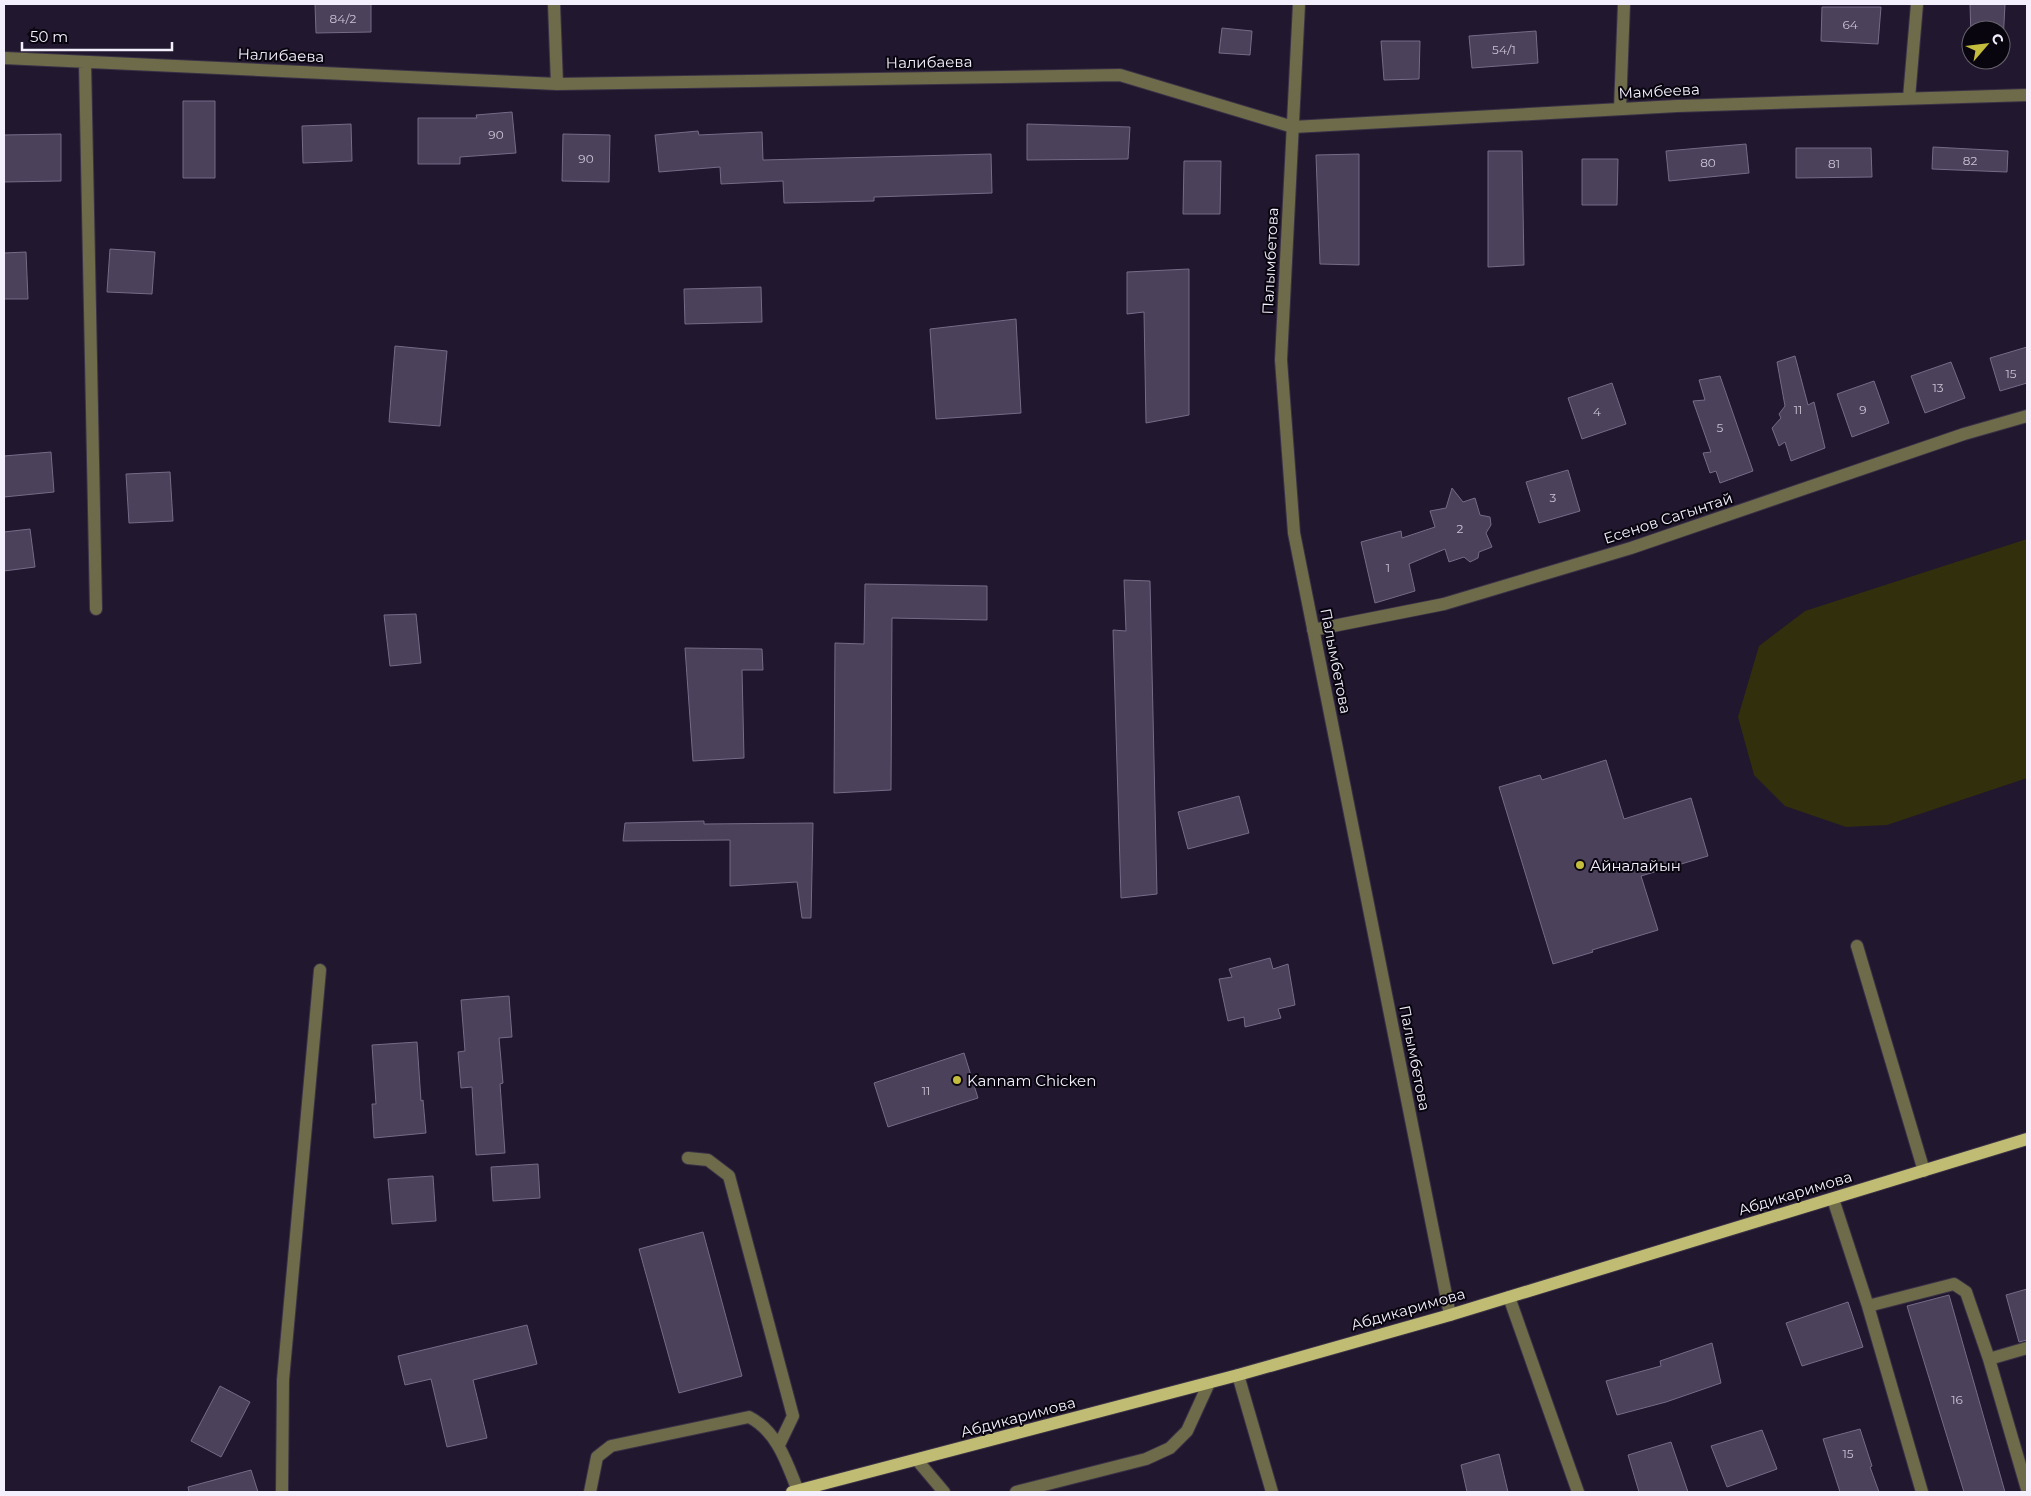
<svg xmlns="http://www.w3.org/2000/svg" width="2031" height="1496" font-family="Montserrat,sans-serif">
<rect width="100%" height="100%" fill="#21172e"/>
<path fill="#322f0d" d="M2027,539V778L1887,825L1846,827L1785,806L1754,775L1738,717L1759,646L1805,611Z"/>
<path fill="#4b415b" stroke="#766b88" d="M315,4H371V32L316,33Z
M1970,4H2005L2002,62L1992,60H2001V30H1971V38Z
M1822,7H1881L1878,44L1821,41Z
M1222,28L1252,31L1250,55L1219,53Z
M1536,31L1538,63L1472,68L1469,36Z
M1381,41H1420L1419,79L1384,80Z
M183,101H215V178H183Z
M512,112L516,153L460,157V164H418V118H477L476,115Z
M351,124L352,161L303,163L302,126Z
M1027,124L1130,127L1128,159L1027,160Z
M698,131L699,135L762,132L763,160L991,154L992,193L874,197V201L784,203L783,181L721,184L720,167L659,172L655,135Z
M61,134V181L4,182V135Z
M563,134L610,135L609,182L562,181Z
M1746,144L1749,173L1669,181L1666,151Z
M1933,147L2008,151L2007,172L1932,169Z
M1796,148H1871L1872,177L1796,178Z
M1488,151H1522L1524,265L1488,267Z
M1359,154V265L1320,264L1316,155Z
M1582,159H1618L1617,205H1582Z
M1184,161H1221L1220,214H1183Z
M110,249L155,252L152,294L107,292Z
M26,252L28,299H4V253Z
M1189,269V415L1146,423L1144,312L1127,314V272Z
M761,287L762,322L685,324L684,289Z
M1016,319L1021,413L936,419L930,329Z
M395,346L447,351L440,426L389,422Z
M2027,347V383L2000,391L1990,358Z
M1795,356L1808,405L1814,402L1825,448L1791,461L1785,442L1779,446L1772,428L1781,418L1779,414L1785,406L1777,362Z
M1951,362L1965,398L1925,413L1911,376Z
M1720,376L1753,471L1720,483L1716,471L1710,473L1703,453L1711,452L1693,401L1705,400L1699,380Z
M1874,381L1889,423L1852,437L1837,394Z
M1612,383L1626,424L1582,439L1568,398Z
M51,452L54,492L4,497V456Z
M1568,470L1580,511L1539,523L1526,482Z
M170,472L173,521L129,523L126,474Z
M1452,488L1463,502L1475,498L1480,515L1490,517L1491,525L1486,533L1492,547L1479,552L1478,558L1470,562L1464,557L1449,562L1445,549L1409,564L1415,591L1375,603L1361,542L1401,531L1402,538L1435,527L1430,511L1446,508Z
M30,529L35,567L4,571V532Z
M1124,580L1150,581L1157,894L1121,898L1113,630L1126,631Z
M865,584L987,586V620L892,618L891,790L834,793L835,643L864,644Z
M416,614L421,663L390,666L384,615Z
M685,648L762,649L763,670H742L744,758L693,761Z
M1606,760L1624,819L1691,798L1708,856L1641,876L1658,930L1592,950L1593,952L1553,964L1499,787L1540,775L1542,780Z
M1239,796L1249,833L1188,849L1178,812Z
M704,821V824L813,823L811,918H802L797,882L730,886V840L623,841L625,823Z
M1270,958L1273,969L1288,964L1295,1005L1278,1009L1281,1018L1245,1027L1244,1017L1228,1021L1219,979L1232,977L1229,969Z
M509,996L512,1037L499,1038L503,1083L500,1084L505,1153L476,1155L472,1087L461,1088L458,1052L465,1051L461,1000Z
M417,1042L421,1101L423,1100L426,1133L374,1138L372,1104H376L372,1045Z
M964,1053L978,1098L888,1127L874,1083Z
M538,1164L540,1198L493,1201L491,1167Z
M433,1176L436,1221L392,1224L388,1179Z
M703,1232L742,1376L679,1393L639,1249Z
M2027,1289V1340L2019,1342L2006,1295Z
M1949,1295L2005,1492H1964L1907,1306Z
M1848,1302L1863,1347L1802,1366L1786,1323Z
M527,1325L537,1364L473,1380L487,1438L447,1447L431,1379L405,1385L398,1356Z
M1712,1343L1721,1383L1666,1402L1617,1415L1606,1381L1661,1366L1660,1361Z
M220,1386L250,1402L221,1457L191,1441Z
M1860,1429L1872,1466L1870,1467L1879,1492H1840L1823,1439Z
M1762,1430L1777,1469L1727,1487L1711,1446Z
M1671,1442L1688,1492H1639L1628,1455Z
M1499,1454L1508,1492H1467L1461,1465Z
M251,1470L258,1492H189L188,1487Z"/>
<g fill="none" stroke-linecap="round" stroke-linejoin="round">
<g stroke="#3a3147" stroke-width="14">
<path id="minor" d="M554,4L557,84
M1299,4L1281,360L1294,533L1450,1315
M4,58L557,84L1120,75L1293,127L1677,106L2027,95
M85,62L96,609
M1909,98L1917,4
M1620,109L1624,4
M1313,630L1444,604L1631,548L1964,434L2027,416
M1857,946L1924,1171
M688,1158L708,1160L729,1176L793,1416L779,1445
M1833,1199L1868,1306L1922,1492
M1509,1297L1578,1492
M1868,1306L1954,1284L1966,1292L1989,1359L2027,1489
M1989,1359L2027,1348
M1238,1375L1272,1492
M917,1460L944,1492
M282,1492L283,1380L320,970
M590,1492L597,1457L611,1446L749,1417C777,1431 787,1463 798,1491
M1016,1492L1146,1459L1170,1448L1187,1431L1209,1383"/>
</g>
<g stroke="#3a3147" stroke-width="14">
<path id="major" d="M792,1492L1238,1375L1450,1315L2027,1139"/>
</g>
<use href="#minor" stroke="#6d6b49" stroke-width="12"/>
<use href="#major" stroke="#c0bc73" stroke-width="12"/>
</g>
<g fill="#c4bc3d" stroke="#09050f" stroke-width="2">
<circle cx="1580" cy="865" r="5"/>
<circle cx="957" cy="1080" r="5"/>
</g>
<g text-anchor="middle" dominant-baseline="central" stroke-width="4" stroke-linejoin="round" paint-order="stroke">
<g font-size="12" fill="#cac4d4">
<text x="343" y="18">84/2</text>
<text x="1850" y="24">64</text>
<text x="1504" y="49">54/1</text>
<text x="496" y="134">90</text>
<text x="586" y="158">90</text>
<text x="1970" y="160">82</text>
<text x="1708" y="162">80</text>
<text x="1834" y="163">81</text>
<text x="2011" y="373">15</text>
<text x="1938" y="387">13</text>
<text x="1798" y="409">11</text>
<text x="1863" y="409">9</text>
<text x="1597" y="411">4</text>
<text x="1720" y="427">5</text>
<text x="1553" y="497">3</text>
<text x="1460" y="528">2</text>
<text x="1388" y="567">1</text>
<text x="926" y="1090">11</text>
<text x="1957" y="1399">16</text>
<text x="1848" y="1453">15</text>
</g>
<g font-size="15" fill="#f4effd" stroke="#09050f">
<text transform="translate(281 55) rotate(2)">Налибаева</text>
<text transform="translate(929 62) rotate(-1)">Налибаева</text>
<text transform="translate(1659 91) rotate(-3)">Мамбеева</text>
<text transform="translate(1270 261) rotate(-87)">Палымбетова</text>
<text transform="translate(1668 518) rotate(-18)">Есенов Сагынтай</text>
<text transform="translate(1336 661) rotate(79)">Палымбетова</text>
<text transform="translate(1415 1058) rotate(79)">Палымбетова</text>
<text transform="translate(1795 1193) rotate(-17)">Абдикаримова</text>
<text transform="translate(1408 1309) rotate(-16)">Абдикаримова</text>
<text transform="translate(1018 1417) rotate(-15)">Абдикаримова</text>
</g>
<g font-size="15" fill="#f4effd" stroke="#09050f" text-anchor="start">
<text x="1590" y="865">Айналайын</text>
<text x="967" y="1080">Kannam Chicken</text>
</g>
</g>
<rect width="2031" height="1496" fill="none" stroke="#f4effd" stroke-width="10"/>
<g transform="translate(1986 45) rotate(62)"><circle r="24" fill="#09050f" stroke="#67636e"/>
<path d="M0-4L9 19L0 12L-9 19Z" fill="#c4bc3d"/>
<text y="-8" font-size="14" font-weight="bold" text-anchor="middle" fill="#f4effd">С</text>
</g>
<path d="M22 42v8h150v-8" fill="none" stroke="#f4effd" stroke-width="2.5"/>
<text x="30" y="42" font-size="15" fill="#f4effd" stroke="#09050f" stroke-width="4" paint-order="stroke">50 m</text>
</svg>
